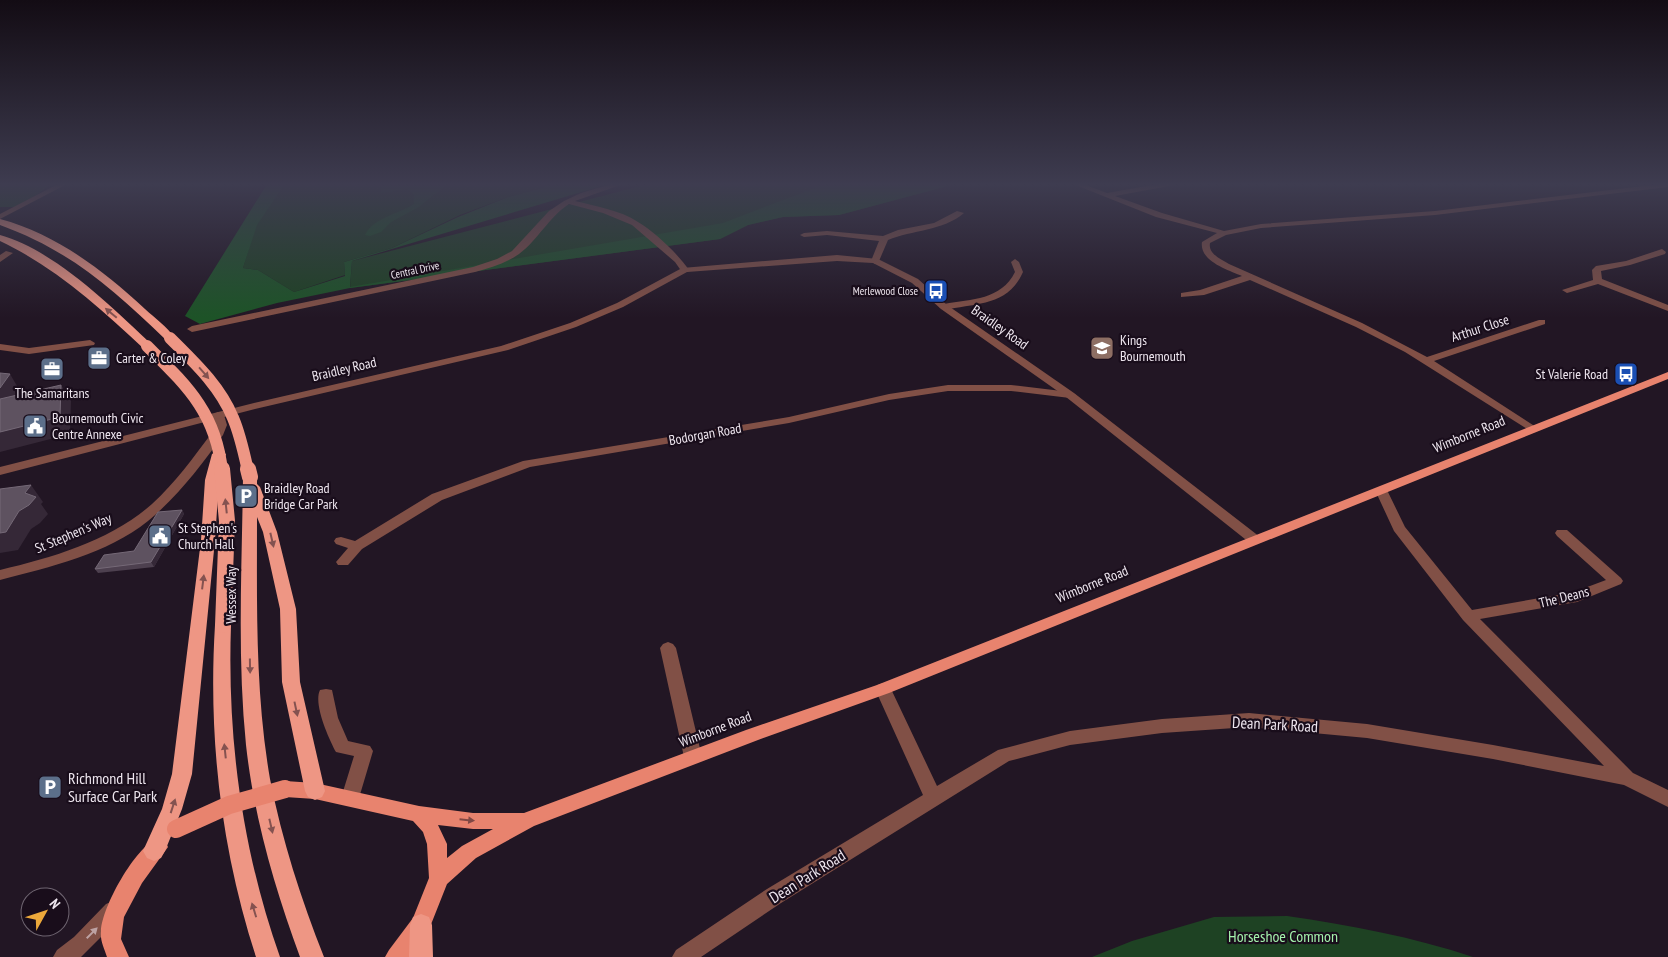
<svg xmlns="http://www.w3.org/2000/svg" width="1668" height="957" font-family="'PT Sans Narrow',sans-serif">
<rect width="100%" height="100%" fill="#221624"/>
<path fill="#1e4223" d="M0,184H51L21,207H0Z
M285,184H548L542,188L508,197L460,215L392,248L344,262L345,275L294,292L258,270L243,268L256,225Z
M648,184H955L839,215L783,217L748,225L720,239L350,288L352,261Z
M1287,916C1350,925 1413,937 1473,957H1092L1132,941L1214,917Z"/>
<path fill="#1d5327" d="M267,184H285L257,225L243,268L258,270L294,292L345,276L344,262L392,248L458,217L508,197L542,188L548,184H608L352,261L350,287L723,223L825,184H955L839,215L783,217L748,225L720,239L350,288L277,303L200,324L185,316Z
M382,184H447L419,207L391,222L381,232L370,236L365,235C374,217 399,214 414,204V195L408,189L381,193Z"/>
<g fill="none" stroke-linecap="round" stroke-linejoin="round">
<path fill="#815046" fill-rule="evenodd" d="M611,184H623L575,201C595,206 620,210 638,222C655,232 678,254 689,270L688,272H682L675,262L632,225L603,213L569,204C548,218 538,240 519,254C506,263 490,268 475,272L192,332L187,329L192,326L473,267L497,259L512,251L549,211L564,201L581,193Z
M1073,184H1083L1107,193L1158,184H1172L1169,186L1115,196L1162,213L1224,231L1261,224L1435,211L1660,184H1668V187L1435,215L1261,228L1226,235L1210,243C1208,254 1221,259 1229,264L1362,323L1427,357L1539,320H1545V324L1434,361L1536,427L1538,429L1532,432L1405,352L1356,327L1250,280L1204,295L1181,297V293L1200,290L1242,276C1228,270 1199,261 1202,242L1217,233L1156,217Z
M957,211L964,213C943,231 912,230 888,240L879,261L875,264L871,261L879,241L827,235L804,237L800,235L804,233L827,231L883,236L898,230L934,223Z
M1662,249L1666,252L1665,254L1630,265L1601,271L1602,279L1668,305V311L1598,284L1567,293L1562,290L1593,280L1592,270L1596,266L1626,261Z
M6,251L13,253L0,262V255Z
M1015,259L1019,262L1023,272C1008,306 976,303 944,310L939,307L944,304C972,299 1001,300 1015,272L1011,262Z
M90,340L95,343L94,345L29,354L0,350V344L29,348Z
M948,385H1011L1070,392L1076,395L1070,398L1011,391H948L889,400L789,423L530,467L442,500L362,549L348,565H338L336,562L348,548L336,544L334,541L336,538L341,537L355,541L432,494L523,461L789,417L889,394Z
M218,412L224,415L227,425L223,435C201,466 177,497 148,521C107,554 50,567 0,580V570C54,557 110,541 152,504C175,483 193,458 211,434L215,425L212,415Z
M1381,486L1387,490L1405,527L1472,610L1574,592L1606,580L1557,536L1555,533L1557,530H1567L1621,578L1623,581L1621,584L1577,602L1480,619L1633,773L1668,790V807L1624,785L1493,759L1367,738L1249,727L1162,733L1070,745L1009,761L781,903L701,957H672L676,950L767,889L923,795L875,689L877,685L883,683L889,685L891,689L937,786L998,750L1070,731L1162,719L1249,713L1367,724L1493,745L1604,766L1463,620L1394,531L1375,490Z
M668,642L673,644L676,648L702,757L699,762L693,764L687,762L684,757L660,648L663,644Z
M326,689L332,690L338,718L348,741L370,746L373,751L359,798L356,804L350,806L344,804L341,798L354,756L336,752C329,739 313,704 320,690Z
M113,901L120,904L123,911L120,918L81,957H53L57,950L74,937L106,904Z"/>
<path fill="#815046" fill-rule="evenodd" d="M58,184H67L0,219V214Z
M837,255L878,259L918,279L947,305L1074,393L1260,537L1262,540L1260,543H1250L1066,397L941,309L912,283L873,263L837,261L687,272L623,307L576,327L508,350L255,409L0,475V467L254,403L501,346L570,323L617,303L682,268Z"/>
<path fill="#e8836e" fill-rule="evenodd" d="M1668,372V379L889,693L758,740L534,826L476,858L447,884L428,932L409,957H385L389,950L413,918L429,878L427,844L423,832L413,821L315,799L285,797L279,795L276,789L279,783L285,781L315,783L419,806L473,813H524L746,730L877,685ZM438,825L473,829H493L462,846L447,858V844Z
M158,838L165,841L168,847L142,883L124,917L121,939L129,957H107C104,948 100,941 101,931C102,907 135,847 158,838Z"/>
<path fill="#ee9684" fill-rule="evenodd" d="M0,219C56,234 103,270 145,309C155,318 167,327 175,338L170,341L166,340C113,289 71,251 0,225Z
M0,235C54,250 111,306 151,344L153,346L151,348H143C99,307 55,267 0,241Z
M219,450L226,454L219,480L215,540L192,774L182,809L165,851L161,858L154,861L147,858L143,851L162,809L172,774L201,540L205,480L212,454Z
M250,473L257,477V484L260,487L277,532L296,609L300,682L325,791L322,797L315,800L308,797L305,791L282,682L280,609L263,532L257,517C257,604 255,692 270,779C282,840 301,899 324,957H300C275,889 254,818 246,745C237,656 242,566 243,477Z
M223,619L229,621L231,625C227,738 242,850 280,957H256C221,849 208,738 215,625L217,621Z
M421,914L429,917L432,925L433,957H409L410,925L413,917Z"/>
<path stroke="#e8836e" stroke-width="18" d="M176,829L229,805L285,789"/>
<path stroke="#ee9684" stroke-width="12" d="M170,338C194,362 220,386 233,418C240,434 244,453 248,471
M147,346C186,385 216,412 222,471"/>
<path stroke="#ee9684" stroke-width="16" d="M222,469L227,521L223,625
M248,469L250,477"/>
</g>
<path fill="#4d404f" d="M182,510L184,514L154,567L98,573L95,569L134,551Z"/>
<path fill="#352837" d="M10,374L20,391L1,418L0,416V388Z
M61,385L71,401L70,434L0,452V432Z
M31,485L43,502L41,504L48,514L40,523L31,529L18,550L0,553V533Z
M182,510L184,514L154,567L151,562Z"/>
<path fill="#5e5260" stroke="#756977" d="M0,373L10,374L0,388Z
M61,385L60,417L0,432V399Z
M31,485L25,493L36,497L29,505L19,511L6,532L0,533V489Z
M182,510L151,562L95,569L104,555L134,551L158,512Z"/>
<defs><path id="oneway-solid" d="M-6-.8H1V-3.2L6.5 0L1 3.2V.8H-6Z" transform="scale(1.25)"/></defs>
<g fill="#845250">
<use href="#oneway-solid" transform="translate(111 313) rotate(-140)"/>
<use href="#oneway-solid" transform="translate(204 373) rotate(49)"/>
<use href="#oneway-solid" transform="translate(226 506) rotate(-96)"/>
<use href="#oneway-solid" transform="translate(272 540) rotate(77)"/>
<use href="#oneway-solid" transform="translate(203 582) rotate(-83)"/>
<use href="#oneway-solid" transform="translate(250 666) rotate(89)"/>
<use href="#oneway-solid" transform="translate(296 709) rotate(78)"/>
<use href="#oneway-solid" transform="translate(225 751) rotate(-96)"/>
<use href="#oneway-solid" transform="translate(173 806) rotate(-72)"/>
<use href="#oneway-solid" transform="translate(271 826) rotate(77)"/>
<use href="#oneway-solid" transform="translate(254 910) rotate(-107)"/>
</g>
<use fill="#804844" href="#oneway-solid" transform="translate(467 820) rotate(6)"/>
<use fill="#bda2a3" href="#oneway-solid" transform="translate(92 933) rotate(-45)"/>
<linearGradient id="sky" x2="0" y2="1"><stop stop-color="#130c14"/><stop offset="0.58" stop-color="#3e3c50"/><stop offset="1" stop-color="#3e3c50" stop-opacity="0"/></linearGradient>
<rect width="1668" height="318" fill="url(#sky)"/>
<defs>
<g id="bus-square" transform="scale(1.25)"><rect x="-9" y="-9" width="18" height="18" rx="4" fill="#1a4fb4" stroke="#190d1b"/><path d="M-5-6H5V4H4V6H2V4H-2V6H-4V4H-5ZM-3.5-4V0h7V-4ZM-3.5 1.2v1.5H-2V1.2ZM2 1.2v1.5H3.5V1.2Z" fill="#fff"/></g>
<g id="school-square" transform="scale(1.25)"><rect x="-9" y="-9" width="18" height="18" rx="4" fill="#8d6e63" stroke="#190d1b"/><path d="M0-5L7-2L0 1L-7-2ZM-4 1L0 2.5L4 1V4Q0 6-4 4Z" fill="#fff"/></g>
<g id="office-square" transform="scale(1.25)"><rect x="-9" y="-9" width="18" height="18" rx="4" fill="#5c6f8a" stroke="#190d1b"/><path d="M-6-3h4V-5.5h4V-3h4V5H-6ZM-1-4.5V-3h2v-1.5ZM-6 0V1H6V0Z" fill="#fff"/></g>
<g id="civic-square" transform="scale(1.25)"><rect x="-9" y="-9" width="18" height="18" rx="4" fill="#5c6f8a" stroke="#190d1b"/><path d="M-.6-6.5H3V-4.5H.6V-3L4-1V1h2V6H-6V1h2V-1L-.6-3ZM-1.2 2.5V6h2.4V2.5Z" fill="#fff"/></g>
<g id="parking-square" transform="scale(1.25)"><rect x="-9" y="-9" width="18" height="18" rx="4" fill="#5c6f8a" stroke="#190d1b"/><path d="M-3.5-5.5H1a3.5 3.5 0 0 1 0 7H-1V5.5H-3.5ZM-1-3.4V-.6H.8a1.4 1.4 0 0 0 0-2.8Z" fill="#fff"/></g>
</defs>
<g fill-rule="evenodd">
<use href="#bus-square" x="936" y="291"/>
<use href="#school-square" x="1102" y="348"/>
<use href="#office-square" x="99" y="358"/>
<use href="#office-square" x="52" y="369"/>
<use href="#bus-square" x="1626" y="374"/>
<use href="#civic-square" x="35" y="426"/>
<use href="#parking-square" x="246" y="496"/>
<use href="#civic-square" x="160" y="536"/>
<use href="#parking-square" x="50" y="787"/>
</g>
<g text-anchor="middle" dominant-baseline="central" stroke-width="4.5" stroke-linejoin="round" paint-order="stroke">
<g font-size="11" fill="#eee6ef" stroke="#190d1b">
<text transform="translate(415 270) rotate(-12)">Central Drive</text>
</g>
<g font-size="11" fill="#eee6ef" stroke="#190d1b" text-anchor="end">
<text x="918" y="291">Merlewood Close</text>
</g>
<g font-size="14" fill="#eee6ef" stroke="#190d1b">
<text transform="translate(1000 327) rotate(35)">Braidley Road</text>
<text transform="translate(1480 328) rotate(-18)">Arthur Close</text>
<text transform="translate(344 369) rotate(-13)">Braidley Road</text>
<text transform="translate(705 434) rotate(-10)">Bodorgan Road</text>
<text transform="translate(1469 434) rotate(-22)">Wimborne Road</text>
<text transform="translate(73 533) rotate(-23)">St Stephen's Way</text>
<text transform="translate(1092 584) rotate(-22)">Wimborne Road</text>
<text transform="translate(231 595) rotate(-90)">Wessex Way</text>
<text transform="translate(1564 597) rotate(-14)">The Deans</text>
<text transform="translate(715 729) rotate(-21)">Wimborne Road</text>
</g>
<g font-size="14" fill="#eee6ef" stroke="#190d1b" text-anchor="start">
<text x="1120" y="340">Kings<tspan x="1120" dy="16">Bournemouth</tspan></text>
<text x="116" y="358">Carter &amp; Coley</text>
<text x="1608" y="374" text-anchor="end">St Valerie Road</text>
<text x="52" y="393" text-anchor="middle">The Samaritans</text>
<text x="52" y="418">Bournemouth Civic<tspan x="52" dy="16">Centre Annexe</tspan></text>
<text x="264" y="488">Braidley Road<tspan x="264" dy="16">Bridge Car Park</tspan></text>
<text x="178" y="528">St Stephen's<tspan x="178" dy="16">Church Hall</tspan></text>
</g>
<g font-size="16" fill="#eee6ef" stroke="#190d1b">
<text transform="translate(1275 724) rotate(3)">Dean Park Road</text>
<text transform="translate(807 876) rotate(-32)">Dean Park Road</text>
</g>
<g font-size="16" fill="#eee6ef" stroke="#190d1b" text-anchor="start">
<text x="68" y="778">Richmond Hill<tspan x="68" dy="18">Surface Car Park</tspan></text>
</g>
<g font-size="16" fill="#a4f2ac" stroke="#190d1b">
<text x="1283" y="936">Horseshoe Common</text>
</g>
</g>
<g transform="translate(45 912) rotate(50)"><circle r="24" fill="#190d1b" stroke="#6e6470"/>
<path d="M0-4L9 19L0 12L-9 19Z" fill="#eda83b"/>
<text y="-8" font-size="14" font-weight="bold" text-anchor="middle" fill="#eee6ef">N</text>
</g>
</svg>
